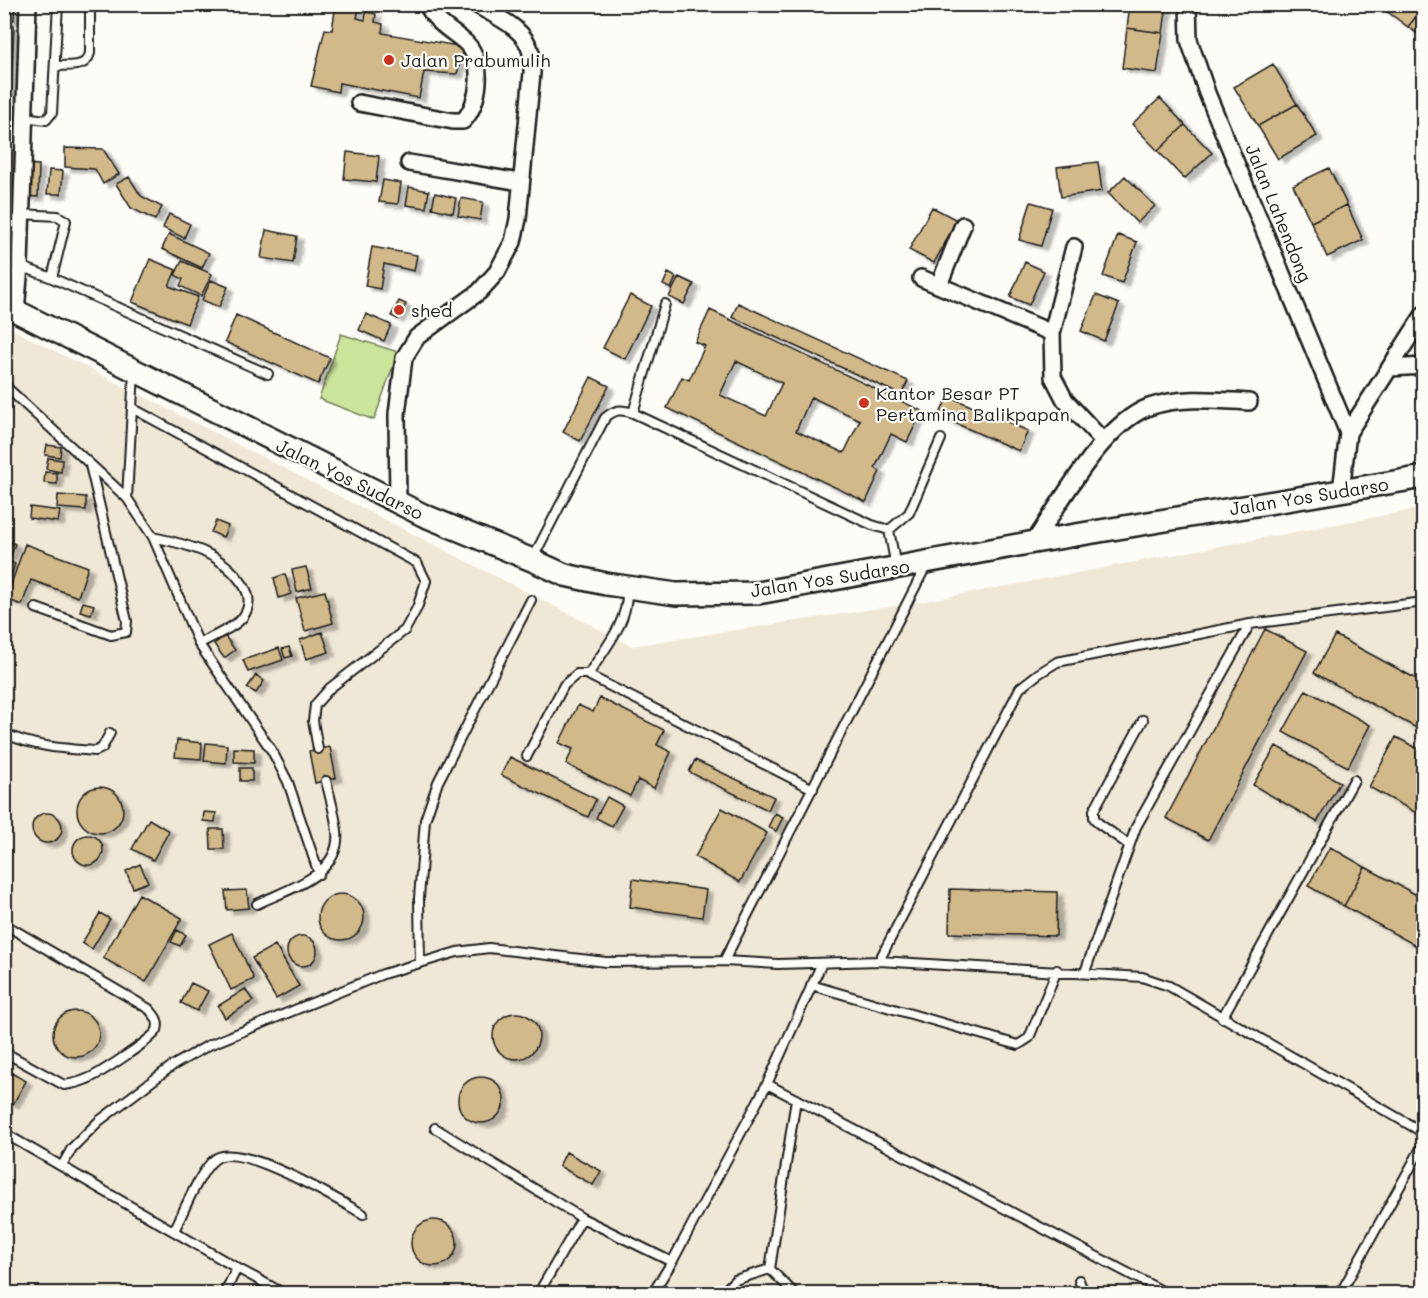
<svg xmlns="http://www.w3.org/2000/svg" width="1428" height="1298" font-family="Mali,sans-serif">
<defs>
<filter id="shadow"><feDropShadow dx="6" dy="4" stdDeviation="1.5" flood-color="#0004"/></filter>
</defs>
<rect width="100%" height="100%" fill="#fdfcf7"/>
<filter id="ink" filterUnits="userSpaceOnUse"><feTurbulence type="fractalNoise" baseFrequency=".0167" numOctaves="2"/><feDisplacementMap in="SourceGraphic" scale="12" xChannelSelector="R" yChannelSelector="G"/><feConvolveMatrix kernelMatrix="1 2 1 2 8 2 1 2 1" color-interpolation-filters="sRGB"/></filter>
<g filter="url(#ink)">
<path fill="#f0e8d6" d="M4,325L632,646L932,600L1423,508V1293H5Z"/>
<path fill="#cbe59b" stroke="#74805c" stroke-width="1.5" d="M341,334L398,352L374,420L319,399Z"/>
<path fill="#d2b989" stroke="#1c1c1c" stroke-width="1.5" fill-rule="evenodd" filter="url(#shadow)" d="M4,4H15L14,20L4,19Z
M336,4H360L357,18L365,20L366,12L376,14L375,22L383,24L382,33L464,47L457,74L424,72L419,98L339,83L338,92L311,86L325,29L332,30Z
M1130,4H1167L1163,33L1127,28Z
M1377,4H1424V6L1408,27Z
M1424,6V38L1408,27Z
M4,24L14,25L9,139H4Z
M1127,28L1163,33L1157,73L1122,68Z
M1273,64L1297,104L1258,126L1234,87Z
M1160,98L1185,125L1158,151L1132,124Z
M1297,104L1317,136L1278,159L1258,126Z
M1185,125L1212,153L1184,179L1158,151Z
M65,148L103,149L119,174L103,184L95,169L65,167Z
M9,150L21,151L13,217L4,216V156L8,157Z
M347,152L379,156L376,182L344,179Z
M1098,162L1102,191L1061,197L1057,167Z
M25,164L39,165L38,197L24,196Z
M1329,168L1347,205L1311,222L1293,185Z
M49,170L63,171L61,194H47Z
M1125,176L1155,206L1137,223L1108,193Z
M129,177L141,196L162,207L155,220L131,208L116,184Z
M383,180L401,183L398,204L379,202Z
M409,187L429,191L426,208L406,205Z
M435,193L456,198L453,213L432,208Z
M461,198L483,202L480,220L458,216Z
M1031,202L1052,208L1041,246L1019,240Z
M1347,205L1363,240L1327,257L1311,222Z
M932,207L957,220L934,263L909,250Z
M169,214L190,224L184,238L163,228Z
M4,218L14,220L7,270H4Z
M266,230L297,236L293,263L261,258Z
M169,234L209,253L202,268L162,249Z
M1118,235L1137,242L1122,283L1103,276Z
M372,247L417,255L414,271L384,264L380,289L365,286Z
M150,259L176,270L169,286L198,297L187,324L132,302Z
M182,261L212,274L201,296L180,286L183,279L175,275Z
M1025,262L1044,271L1029,305L1010,297Z
M668,273L676,277L671,289L663,285Z
M679,277L694,284L684,304L669,297Z
M211,280L228,287L219,307L202,300Z
M630,295L651,306L625,359L603,348Z
M1096,295L1119,304L1104,341L1081,331Z
M399,301L406,304L398,319L391,316Z
M738,303L908,381L901,395L732,317Z
M710,310L922,411L907,442L891,434L875,468L880,471L866,502L667,408L682,377L689,380L705,346L695,342ZM736,361L782,383L766,416L720,395ZM811,397L860,420L844,453L796,431Z
M366,314L391,325L384,341L359,330Z
M236,315L330,358L318,384L225,342Z
M591,377L609,386L580,441L563,432Z
M948,396L1028,431L1019,451L939,416Z
M47,445L61,447L60,457L45,455Z
M48,458L62,460L61,472L46,469Z
M45,472L57,473V484L44,483Z
M58,495L86,497V510L57,508Z
M30,507L60,511L58,522L29,518Z
M216,521L228,526L223,537L211,532Z
M4,540L15,544L10,558L4,556Z
M25,544L88,567L78,597L31,580L22,605L6,599Z
M4,560L15,564L6,589L4,588Z
M306,567L312,588L297,592L292,570Z
M285,574L291,594L279,598L274,578Z
M325,591L333,623L305,631L296,598Z
M83,602L94,605L91,614L80,611Z
M1265,629L1307,651L1208,840L1166,818Z
M322,632L329,652L306,659L300,640Z
M1335,635L1424,683V732L1314,673Z
M225,636L235,650L224,658L214,644Z
M289,647L292,656L285,658L282,649Z
M279,648L283,660L248,672L243,660Z
M256,675L264,681L256,693L247,688Z
M1306,690L1370,725L1348,767L1283,732Z
M600,698L664,730L657,745L671,752L654,788L638,780L630,796L566,764L573,749L559,743L578,705L593,712Z
M1396,737L1424,752V817L1369,787Z
M177,740L202,743L201,759L175,757Z
M206,743L227,745L226,763L204,761Z
M1276,746L1340,782L1317,822L1253,785Z
M330,747L336,778L315,783L309,751Z
M234,748L254,749V763L234,762Z
M510,757L596,799L588,817L501,775Z
M695,760L774,797L768,810L689,772Z
M240,768H252V781H240Z
M77 810a23 23 0 1 1 46 0a23 23 0 1 1-46 0Z
M607,797L623,806L612,826L596,818Z
M722,808L767,833L740,882L695,857Z
M204,812L216,813L215,822L203,821Z
M775,813L783,817L776,831L768,827Z
M32 828a15 15 0 1 1 30 0a15 15 0 1 1-30 0Z
M149,819L169,831L153,860L132,849Z
M210,829H223L224,849H211Z
M73 850a15 15 0 1 1 30 0a15 15 0 1 1-30 0Z
M1330,847L1365,867L1344,906L1308,886Z
M140,864L148,882L133,888L126,871Z
M1365,867L1424,899V950L1344,906Z
M633,879L706,890L702,917L630,907Z
M950,889L1057,892L1056,936L949,933Z
M247,890L249,908L227,910L225,891Z
M139,894L182,918L146,982L103,958Z
M318 917a23 23 0 1 1 46 0a23 23 0 1 1-46 0Z
M100,913L110,919L92,949L82,943Z
M177,930L186,935L180,946L171,942Z
M232,933L254,979L231,990L209,944Z
M287 951a15 15 0 1 1 30 0a15 15 0 1 1-30 0Z
M275,945L299,986L276,999L252,958Z
M191,983L208,991L197,1011L181,1003Z
M245,989L253,1001L225,1018L218,1006Z
M53 1034a23 23 0 1 1 46 0a23 23 0 1 1-46 0Z
M493 1036a23 23 0 1 1 46 0a23 23 0 1 1-46 0Z
M4,1069L26,1081L13,1104L4,1099Z
M458 1100a23 23 0 1 1 46 0a23 23 0 1 1-46 0Z
M566,1152L601,1171L593,1185L559,1166Z
M411 1243a23 23 0 1 1 46 0a23 23 0 1 1-46 0Z"/>
<g fill="none" stroke-linecap="round" stroke-linejoin="round">
<g stroke="#1c1c1c" stroke-width="12">
<path id="lane" d="M56,66C70,65 86,69 90,53V4
M24,117L46,120L52,113L58,4
M20,214L58,216L66,221L52,278
M20,266L52,278L268,374
M4,385L127,498L153,537L199,644L272,751L288,782L319,874
M132,408L417,563L426,581L417,608L405,630L330,688L315,705L313,721L318,749
M633,413L665,304
M127,498L134,372
M889,530L909,513L941,439
M889,530L896,567
M153,537C189,545 220,552 242,583C250,594 251,606 243,617C236,627 211,637 199,644
M533,558L605,418C615,409 621,409 633,413L872,525L889,530
M36,608L111,635L126,632L127,621L90,465
M588,675C605,648 629,622 627,589
M4,733C32,747 65,749 96,751L102,748L110,733
M527,756L564,685L577,674H586L813,789
M1129,845L1098,823L1094,818V810L1143,720
M257,904C288,889 342,875 337,831C335,814 330,797 326,781
M4,924L149,1009C155,1016 160,1021 157,1030C153,1039 98,1075 87,1079C80,1082 72,1084 64,1085L4,1052
M724,961L927,564
M879,961L1020,688L1038,674L1057,662L1250,624
M420,963L419,898L425,820L438,782L531,600
M1085,972L1136,827L1250,624L1424,602
M811,985L1018,1045L1029,1038L1057,970
M1222,1018L1354,780
M767,1084L1168,1294
M435,1128L582,1218L672,1262
M4,1133L237,1268L285,1294
M62,1166L72,1148L99,1121L172,1066L209,1045L383,974L457,952L489,948L606,962L724,961L778,964L879,961L1142,977L1169,986L1424,1133
M174,1231C183,1213 200,1170 215,1159C239,1140 338,1200 363,1214
M1079,1280L1084,1294
M224,1294L237,1268
M538,1294L582,1218
M652,1294L672,1262L767,1084L822,963
M721,1294L735,1280L770,1269
M795,1294L770,1269L796,1099
M1340,1294L1424,1143"/>
</g>
<g stroke="#1c1c1c" stroke-width="20">
<path id="street" d="M1188,4L1189,40L1207,93L1348,433
M359,103L453,121H463C480,104 485,61 466,43C451,30 435,23 427,4
M409,163L520,182
M1074,247L1052,333L1053,377L1065,400L1103,441
M921,278L1052,333
M939,285L963,225
M16,311L20,266L28,4
M1390,368L1424,366
M1341,491L1348,433L1424,314
M398,504L397,414L404,358L417,337L479,292L497,272L513,242L518,219L532,73C532,67 533,59 531,53C526,28 495,16 475,4
M1034,542C1061,502 1103,424 1149,407C1181,396 1217,400 1249,402"/>
</g>
<g stroke="#1c1c1c" stroke-width="26">
<path id="secondary" d="M4,308L16,311L423,515L532,560L565,575L606,584L676,594L758,593L1034,542L1424,477"/>
</g>
<use href="#lane" stroke="#fdfcf7" stroke-width="8"/>
<use href="#street" stroke="#fdfcf7" stroke-width="15"/>
<use href="#secondary" stroke="#fdfcf7" stroke-width="21"/>
</g>
</g>
<g fill="#c8321e" stroke="#fdfcf7" stroke-width="2">
<circle cx="389" cy="60" r="6"/>
<circle cx="399" cy="310" r="6"/>
<circle cx="864" cy="403" r="6"/>
</g>
<g text-anchor="middle" dominant-baseline="central" stroke-width="4.5" stroke-linejoin="round" paint-order="stroke">
<g font-size="18" fill="#1c1c1c" stroke="#fdfcf7" text-anchor="start">
<text x="401" y="60">Jalan Prabumulih</text>
<text x="411" y="310">shed</text>
<text x="876" y="393">Kantor Besar PT<tspan x="876" dy="21">Pertamina Balikpapan</tspan></text>
</g>
<g font-size="18" fill="#1c1c1c" stroke="#fdfcf7">
<text transform="translate(1279 213) rotate(68)">Jalan Lahendong</text>
<text transform="translate(350 479) rotate(26)">Jalan Yos Sudarso</text>
<text transform="translate(1309 496) rotate(-9)">Jalan Yos Sudarso</text>
<text transform="translate(830 578) rotate(-9)">Jalan Yos Sudarso</text>
</g>
</g>
<rect width="1428" height="1298" fill="none" stroke="#fdfcf7" stroke-width="24"/>
<rect x="12" y="12" width="1404" height="1274" fill="none" stroke="#1c1c1c" stroke-width="2" filter="url(#ink)"/>
</svg>
